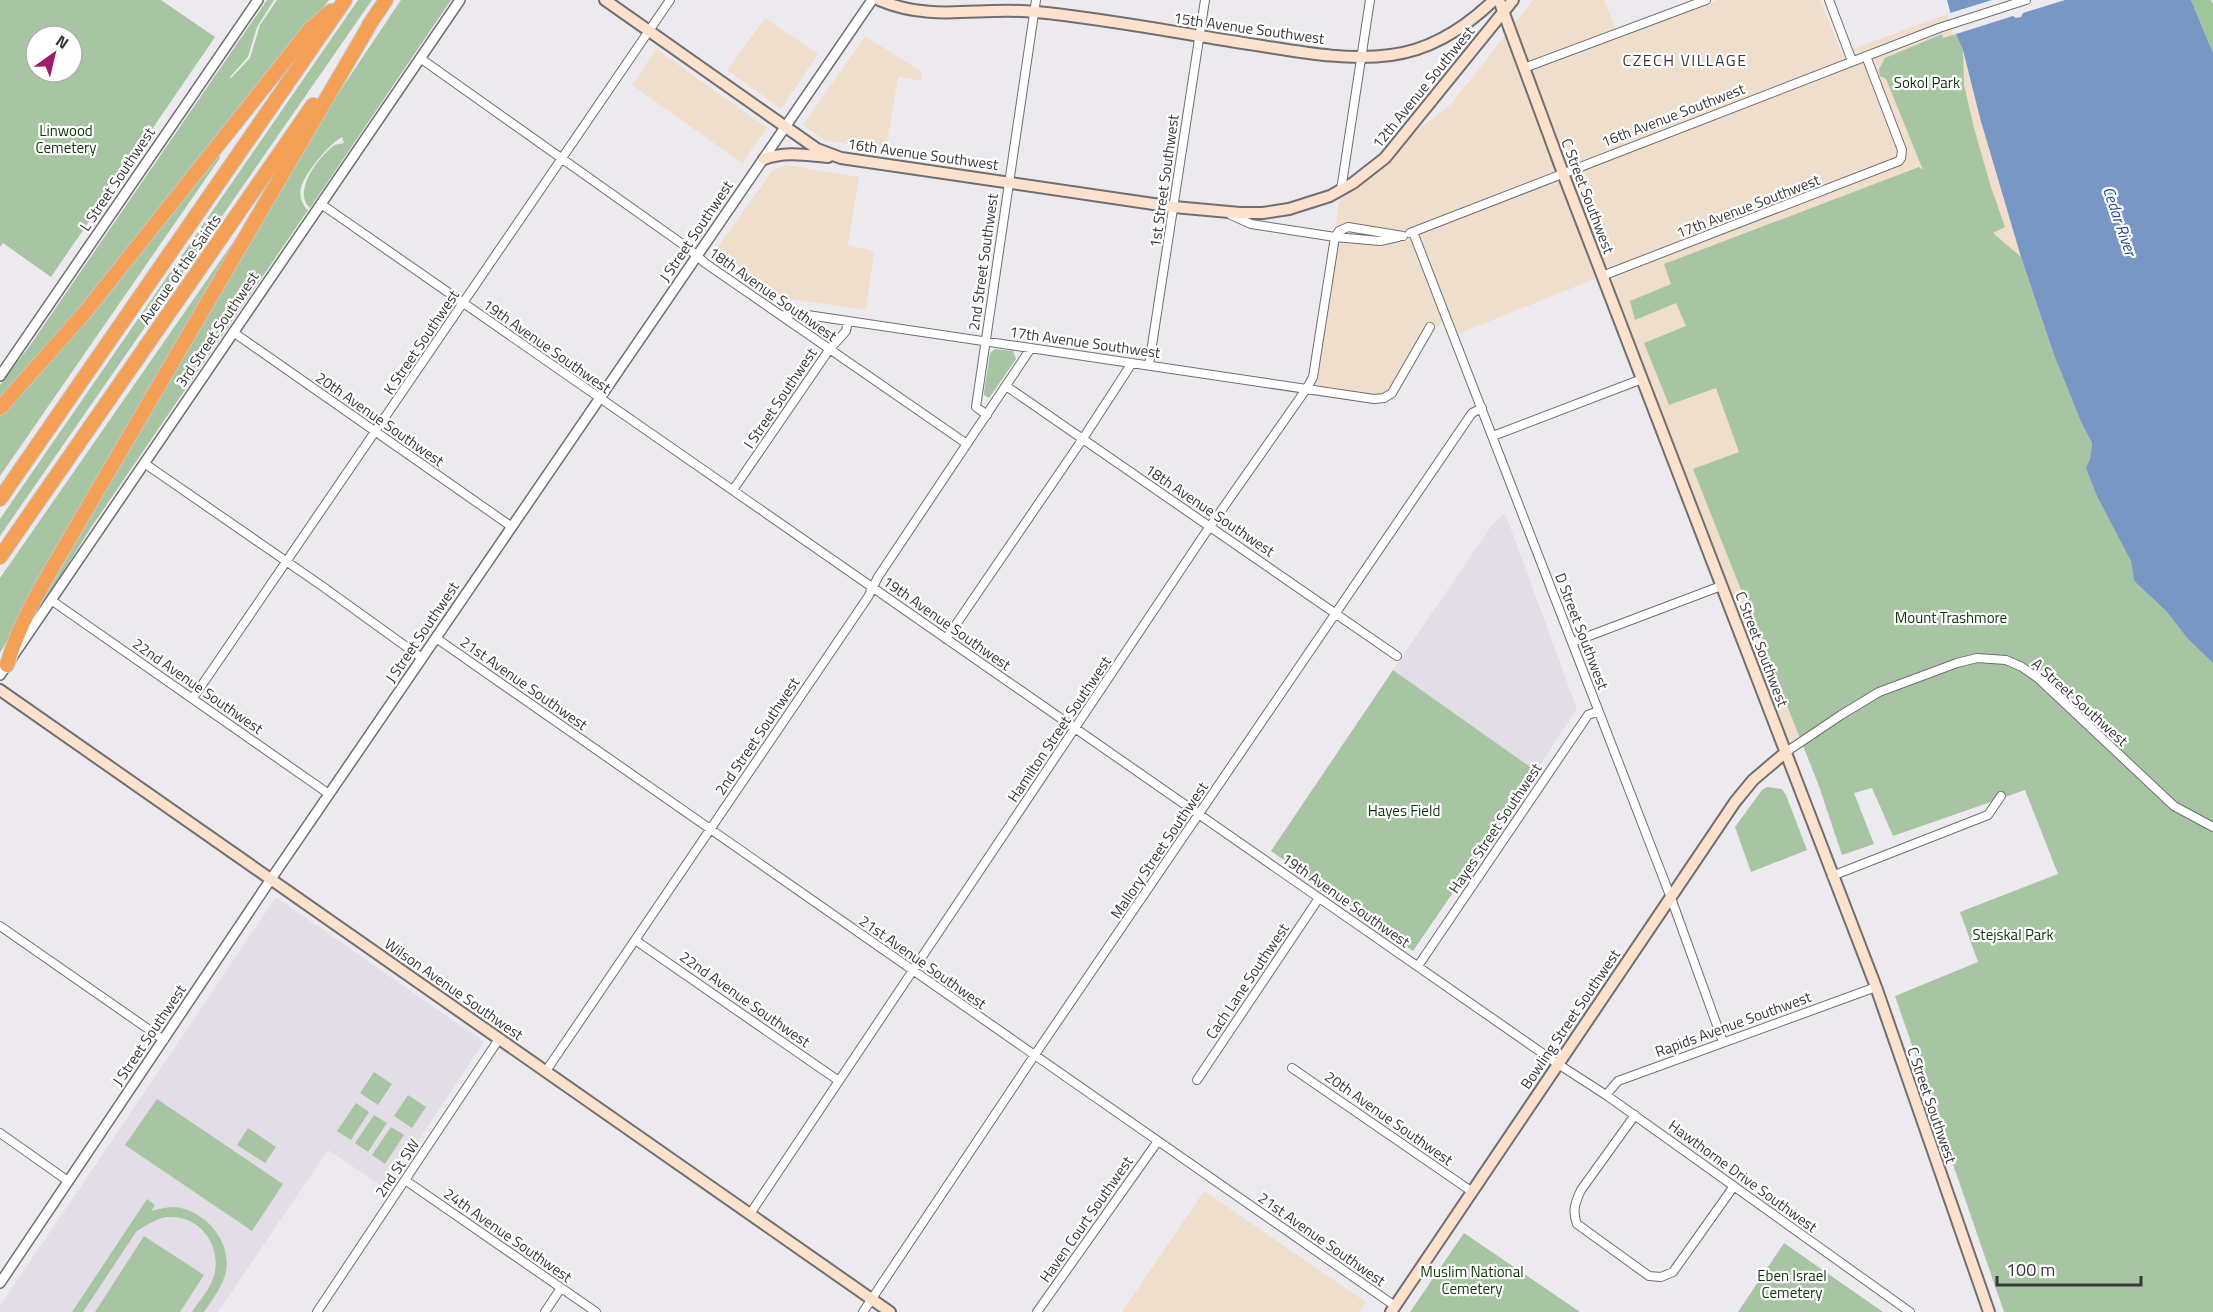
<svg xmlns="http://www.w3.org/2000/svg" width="2213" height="1312" font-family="'Titillium Web',sans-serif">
<rect width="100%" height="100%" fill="#eceaee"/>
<path fill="#f0decd" d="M1533,0H1604L1619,37L1718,0H1820L1842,53L1936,18L1992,0L1963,50L1980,118L2021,257L2041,316L2188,639L2213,663L1992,666L1786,752L1602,276L1453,336L1445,317L1384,398L1310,388L1341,190L1451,104Z
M765,18L818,54L781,109L727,70Z
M865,36L922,72L921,81L898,77L886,148L826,141L803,125Z
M656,49L767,128L742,163L632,85Z
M785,165L859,177L848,245L874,251L866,310L783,298L715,251L772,171Z
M1204,1191L1366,1302L1360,1312H1122Z"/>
<path fill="#e3dde7" d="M1505,513L1577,709L1536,771L1393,670L1492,525Z
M276,897L484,1042L386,1189L328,1150L218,1312H0V1306Z"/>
<path fill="#a7c5a3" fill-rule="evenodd" d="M0,0H161L215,37L51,277L3,243L0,247ZM36,36H72V72H36Z
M267,0H274L257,27L248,57L230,77L231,78L250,58L260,25L277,0H329L94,294L0,402V385L31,344Z
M358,0H372L0,536V519Z
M401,0H451L310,208C292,192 318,158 332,147C337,143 339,145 344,143L342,137C330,143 304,174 301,188C299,197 302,204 308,210L90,529L47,598L43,600L305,143Z
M1942,34L1943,38L1956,34L1963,50L1964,85L1974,128L1990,184L2005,227L1993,233L2021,257L2054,355L2081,422L2092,443L2090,459L2086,468L2131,561L2134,581L2166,611L2188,639L2213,663V1312H2004L1895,996L1978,962L1960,912L2058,874L2025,790L1893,836L1872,788L1854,793L1874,844L1842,855L1819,786L1693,469L1739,452L1716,388L1669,405L1644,343L1686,326L1676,303L1635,320L1630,301L1671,284L1664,264L1919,167L1923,170L1886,79L1880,76L1879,69L1885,58Z
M219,155L220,158L0,476V415L34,378Z
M243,228L246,230L0,653V578Z
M995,349L1013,351L1016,359L989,398L984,395V392L990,353Z
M1393,670L1536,771L1413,951L1271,851Z
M1767,787L1782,789L1786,795L1807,850L1751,872L1735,827L1762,790Z
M374,1072L392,1084L378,1105L360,1093Z
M408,1095L426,1107L412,1128L394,1116Z
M157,1099L283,1184L252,1231L125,1145Z
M356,1103L369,1112L351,1140L337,1131Z
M374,1115L387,1123L368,1152L355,1143Z
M391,1127L404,1135L385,1164L372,1155Z
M248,1128L276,1147L265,1163L237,1145Z
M147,1199L155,1205L151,1211C159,1209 167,1207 175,1207C206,1210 234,1244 225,1275C221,1289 212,1300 204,1312H192C199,1301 210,1289 214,1276C222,1247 201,1216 170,1217C158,1217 146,1225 136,1232L83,1312H72Z
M1464,1233L1580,1312H1410Z
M144,1236L204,1275L180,1312H95Z
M1784,1243L1883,1312H1738Z"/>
<path fill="#9ec598" d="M2191,0H2211L2213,4V53Z"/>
<path fill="#7997c5" d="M1947,0H2191L2213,53V663L2188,639L2166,611L2134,581L2131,561L2097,496L2086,468L2090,459L2092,443L2081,422L2054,355L2021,257L1980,118L1963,50L1956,34Z"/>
<path fill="#eceaee" d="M1992,0H2065L2023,13L2021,17L2016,18L2013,16L1953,35L1947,14Z"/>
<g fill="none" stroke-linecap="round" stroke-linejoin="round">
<g stroke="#706f72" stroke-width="10">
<path id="minor" d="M1829,0L1852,61
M420,58L688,248L705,263L967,444
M1524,68L1706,0
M1341,190L1370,0
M321,204L1558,1064L1606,1095L1910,1312
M1231,215L1251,224L1335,237L1380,241L1398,237
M1413,232L1671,898L1723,1042
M1410,233L1939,28L2026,0
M1602,276L1899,161L1901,158L1902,150L1866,56
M782,316L794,313L1374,399L1384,398L1392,393L1430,327
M233,332L512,527
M1149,365L1205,0
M1006,386L1397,656
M987,415L976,407L1036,0
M1493,436L1642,379
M144,463L322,586L422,658
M733,490L829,350L846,331L848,321
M51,600L329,794
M436,638L1395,1306
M946,639L1082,440L1132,363
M1573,642L1721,586
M193,698L670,0
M1786,752L1841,715L1879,692L1957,663L1977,658L2006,660L2022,667L2039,679L2174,806L2213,827
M1832,876L1988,815L2001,796
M0,926L164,1040
M635,940L839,1081
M1418,966L1588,715L1598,711
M1292,1068L1471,1191
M546,1071L868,597L878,577L1031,348
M1197,1080L1319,898
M1606,1095L1618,1081L1876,987
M1635,1115L1581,1190C1575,1203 1572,1211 1577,1224L1649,1276L1661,1277L1673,1272L1734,1186
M0,1133L68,1181
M405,1180L596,1312
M750,1214L1204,535L1307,388L1313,377L1335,237L1339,231L1348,227L1403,236
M317,1312L499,1039
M545,1312L561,1288
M863,1312L1034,1056L1472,413L1482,408
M1037,1312L1158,1141"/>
</g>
<g stroke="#706f72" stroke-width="12">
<path id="tertiary" d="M0,376L258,0
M0,675L460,0
M0,1283L271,879L872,0"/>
</g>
<g stroke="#706f72" stroke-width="14">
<path id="secondary" d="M605,0L817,149L841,158L1174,207L1240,213H1263L1289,209L1330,196L1353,183L1385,158L1513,0
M879,0C933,23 980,6 1036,12C1109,19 1183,34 1256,45C1301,52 1346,61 1391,55C1431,50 1466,27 1494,0
M1499,0L1567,184L1876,987L1989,1312
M764,159C785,151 806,155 828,157
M0,690L890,1312
M1391,1312L1735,802L1753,780L1786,752"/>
</g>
<g stroke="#c7c7c8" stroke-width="16">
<path id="motorway" d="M369,25L386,0
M0,408L86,311L311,28L331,11
M0,499L345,0
M0,557L313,105
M7,665C22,613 55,565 82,517L373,19"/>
</g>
<use href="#minor" stroke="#fff" stroke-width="8"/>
<use href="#tertiary" stroke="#fff" stroke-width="9"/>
<use href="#secondary" stroke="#fce2cd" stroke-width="10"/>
<use href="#motorway" stroke="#f5a057" stroke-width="14"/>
</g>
<g text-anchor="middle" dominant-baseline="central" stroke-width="4.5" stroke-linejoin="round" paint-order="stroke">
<g font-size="15" fill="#383839" stroke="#fff">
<text transform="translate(1249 28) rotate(8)">15th Avenue Southwest</text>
<text transform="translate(1423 87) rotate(-51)">12th Avenue Southwest</text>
<text transform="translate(1673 115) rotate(-21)">16th Avenue Southwest</text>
<text transform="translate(923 154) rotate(8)">16th Avenue Southwest</text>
<text transform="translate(117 179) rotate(-56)">L Street Southwest</text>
<text transform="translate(1164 181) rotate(-82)">1st Street Southwest</text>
<text transform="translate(1588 196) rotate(69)">C Street Southwest</text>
<text transform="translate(1748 206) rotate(-21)">17th Avenue Southwest</text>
<text transform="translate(696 231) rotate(-56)">J Street Southwest</text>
<text transform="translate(983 262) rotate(-82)">2nd Street Southwest</text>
<text transform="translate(180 269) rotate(-55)">Avenue of the Saints</text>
<text transform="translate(773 294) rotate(35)">18th Avenue Southwest</text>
<text transform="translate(217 329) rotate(-56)">3rd Street Southwest</text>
<text transform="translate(421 342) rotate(-56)">K Street Southwest</text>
<text transform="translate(1085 342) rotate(8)">17th Avenue Southwest</text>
<text transform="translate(547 346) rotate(35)">19th Avenue Southwest</text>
<text transform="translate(780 398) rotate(-56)">I Street Southwest</text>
<text transform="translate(380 419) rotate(35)">20th Avenue Southwest</text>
<text transform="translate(1210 510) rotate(34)">18th Avenue Southwest</text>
<text transform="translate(947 623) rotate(35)">19th Avenue Southwest</text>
<text transform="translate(1582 631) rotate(69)">D Street Southwest</text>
<text transform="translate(422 632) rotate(-56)">J Street Southwest</text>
<text transform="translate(1762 649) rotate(69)">C Street Southwest</text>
<text transform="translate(524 683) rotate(35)">21st Avenue Southwest</text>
<text transform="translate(198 686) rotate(35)">22nd Avenue Southwest</text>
<text transform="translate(2080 702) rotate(42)">A Street Southwest</text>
<text transform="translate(1059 729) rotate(-56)">Hamilton Street Southwest</text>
<text transform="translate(757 736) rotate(-56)">2nd Street Southwest</text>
<text transform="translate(1495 828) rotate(-56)">Hayes Street Southwest</text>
<text transform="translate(1159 850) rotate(-56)">Mallory Street Southwest</text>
<text transform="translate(1346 900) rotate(35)">19th Avenue Southwest</text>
<text transform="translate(923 962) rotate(35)">21st Avenue Southwest</text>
<text transform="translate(1247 981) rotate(-56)">Cach Lane Southwest</text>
<text transform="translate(454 989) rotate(35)">Wilson Avenue Southwest</text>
<text transform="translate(745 999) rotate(35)">22nd Avenue Southwest</text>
<text transform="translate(1570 1019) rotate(-56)">Bowling Street Southwest</text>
<text transform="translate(1733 1024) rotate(-20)">Rapids Avenue Southwest</text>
<text transform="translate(149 1035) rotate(-56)">J Street Southwest</text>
<text transform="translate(1932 1105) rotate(71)">C Street Southwest</text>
<text transform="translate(1389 1118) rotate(35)">20th Avenue Southwest</text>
<text transform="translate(397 1168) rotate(-56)">2nd St SW</text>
<text transform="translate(1743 1176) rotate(36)">Hawthorne Drive Southwest</text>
<text transform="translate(1086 1219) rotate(-55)">Haven Court Southwest</text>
<text transform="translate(508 1235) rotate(35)">24th Avenue Southwest</text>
<text transform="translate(1322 1239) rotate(35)">21st Avenue Southwest</text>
</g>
<g font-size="15" fill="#0e3609" stroke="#fff">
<text x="1927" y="82">Sokol Park</text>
<text x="66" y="130">Linwood<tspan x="66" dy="17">Cemetery</tspan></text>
<text x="1951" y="617">Mount Trashmore</text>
<text x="1404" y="810">Hayes Field</text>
<text x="2013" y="934">Stejskal Park</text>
<text x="1472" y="1271">Muslim National<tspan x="1472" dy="17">Cemetery</tspan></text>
<text x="1792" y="1275">Eben Israel<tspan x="1792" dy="17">Cemetery</tspan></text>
</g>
<g font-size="16" letter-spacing="1.5" fill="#383839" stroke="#fff">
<text x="1685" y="60">CZECH VILLAGE</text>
</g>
<g font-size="16" font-style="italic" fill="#224881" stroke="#fff">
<text transform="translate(2120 221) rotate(71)">Cedar River</text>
</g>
</g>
<g transform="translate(54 54) rotate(34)"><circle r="28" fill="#ffffff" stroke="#afafb0" stroke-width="1.5"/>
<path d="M0-4.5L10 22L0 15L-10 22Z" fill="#a01b6a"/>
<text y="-9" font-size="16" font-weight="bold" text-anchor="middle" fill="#383839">N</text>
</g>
<path d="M1997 1276v9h144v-9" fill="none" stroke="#383839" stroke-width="3"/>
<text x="2006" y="1276" font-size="18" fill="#383839" stroke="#ffffff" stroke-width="4.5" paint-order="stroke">100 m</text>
</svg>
